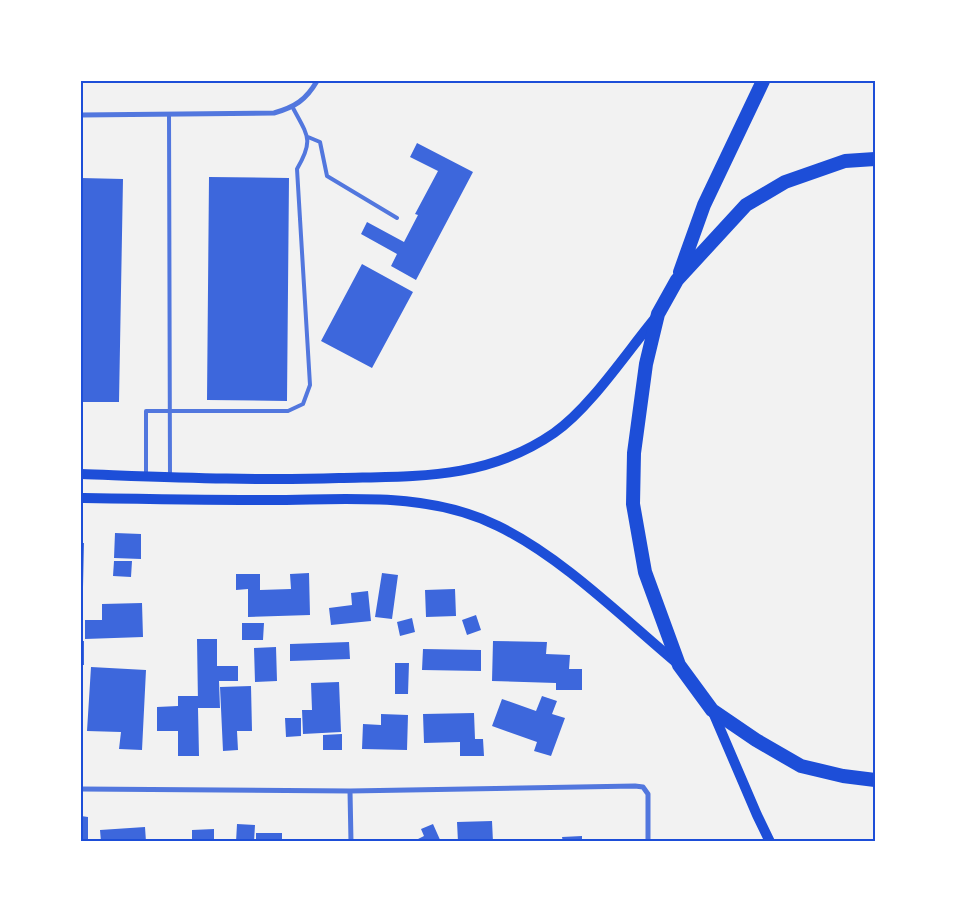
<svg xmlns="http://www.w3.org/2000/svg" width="956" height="923" font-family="'Libre Baskerville',serif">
<rect width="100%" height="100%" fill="#f2f2f2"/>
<path fill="#3d67dc" d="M417,143L473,172L416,280L391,266L397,254L361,234L367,222L404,242L418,215L415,214L438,171L410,157Z
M209,177L289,178L287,401L207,400Z
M81,178L123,179L119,402H81Z
M362,264L413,292L372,368L321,341Z
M115,533L141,534V559L114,558Z
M81,543H84L83,587H81Z
M114,561H132L131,577L113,576Z
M309,573L310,615L248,617V589L236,590V574H260V590L291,589L290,574Z
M382,573L398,575L392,619L375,617Z
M455,589L456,616L426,617L425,590Z
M368,591L371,621L331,625L329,608L352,605L351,593Z
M142,603L143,637L85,639V620H102V604Z
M476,615L481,630L467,635L462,620Z
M412,618L415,632L400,636L397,622Z
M242,623H264L263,640H242Z
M197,639H217V666H238V681H219L220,708H198L199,756H178V731H157V707L178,706V696H198V703Z
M81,641H84V665H81Z
M493,641L547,642L546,654L570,655L569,669H582V690H556V683L492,681Z
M349,642L350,659L290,661V644Z
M276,647L277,681L255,682L254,648Z
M423,649L481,650V671L422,670Z
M395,663H409L408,694H395Z
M91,667L146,670L142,750L119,749L121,732L87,731Z
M339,682L341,732L303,734L302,710H312L311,683Z
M251,686L252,731H237L238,750L223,751L220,687Z
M542,696L557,701L552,714L565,718L551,756L534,751L537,742L492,726L502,699L536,711Z
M474,713L475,739H483L484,756H460V742L424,743L423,714Z
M381,714L408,715L407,750L362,749L363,724L381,725Z
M285,718H301V736L286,737Z
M342,734V750H323V735Z
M81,816L88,817V842H81Z
M492,821L493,842H458L457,822Z
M237,824L255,825L254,842H236Z
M433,824L441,842H412L424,836L421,829Z
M145,827L146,842H101L100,830Z
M214,829V842H192V830Z
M256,833H282V842H256Z
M582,836V842H563L562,837Z"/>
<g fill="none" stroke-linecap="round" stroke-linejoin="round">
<path stroke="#5277de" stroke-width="4" d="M169,114L170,477
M308,137L320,142L327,176L397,218
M146,474V411H288L303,404L310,385L297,169C314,140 308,136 293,108"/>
<path stroke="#5277de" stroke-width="5" d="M81,115L274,113C295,107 306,100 317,81
M81,789L350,791L635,786L643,787L648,794V842
M350,791L351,842"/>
<path stroke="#1d4ed8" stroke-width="10" d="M81,474C167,477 253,481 339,478C416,476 486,480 554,433C590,408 627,352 656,317
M81,498C141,499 200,500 259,500C339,501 424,489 498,526C562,557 623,618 678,664
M712,710L757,815L770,842"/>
<path stroke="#1d4ed8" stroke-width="14" d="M875,159L845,161L785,182L746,205L677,280L658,314L646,364L634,453L633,504L645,572L679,665L712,710L756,740L801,766L843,776L875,780
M680,272L704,205L763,81"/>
</g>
<rect width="956" height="923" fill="none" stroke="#ffffff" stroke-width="165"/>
<rect x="82" y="82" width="792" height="758" fill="none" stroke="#1d4ed8" stroke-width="2"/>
</svg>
